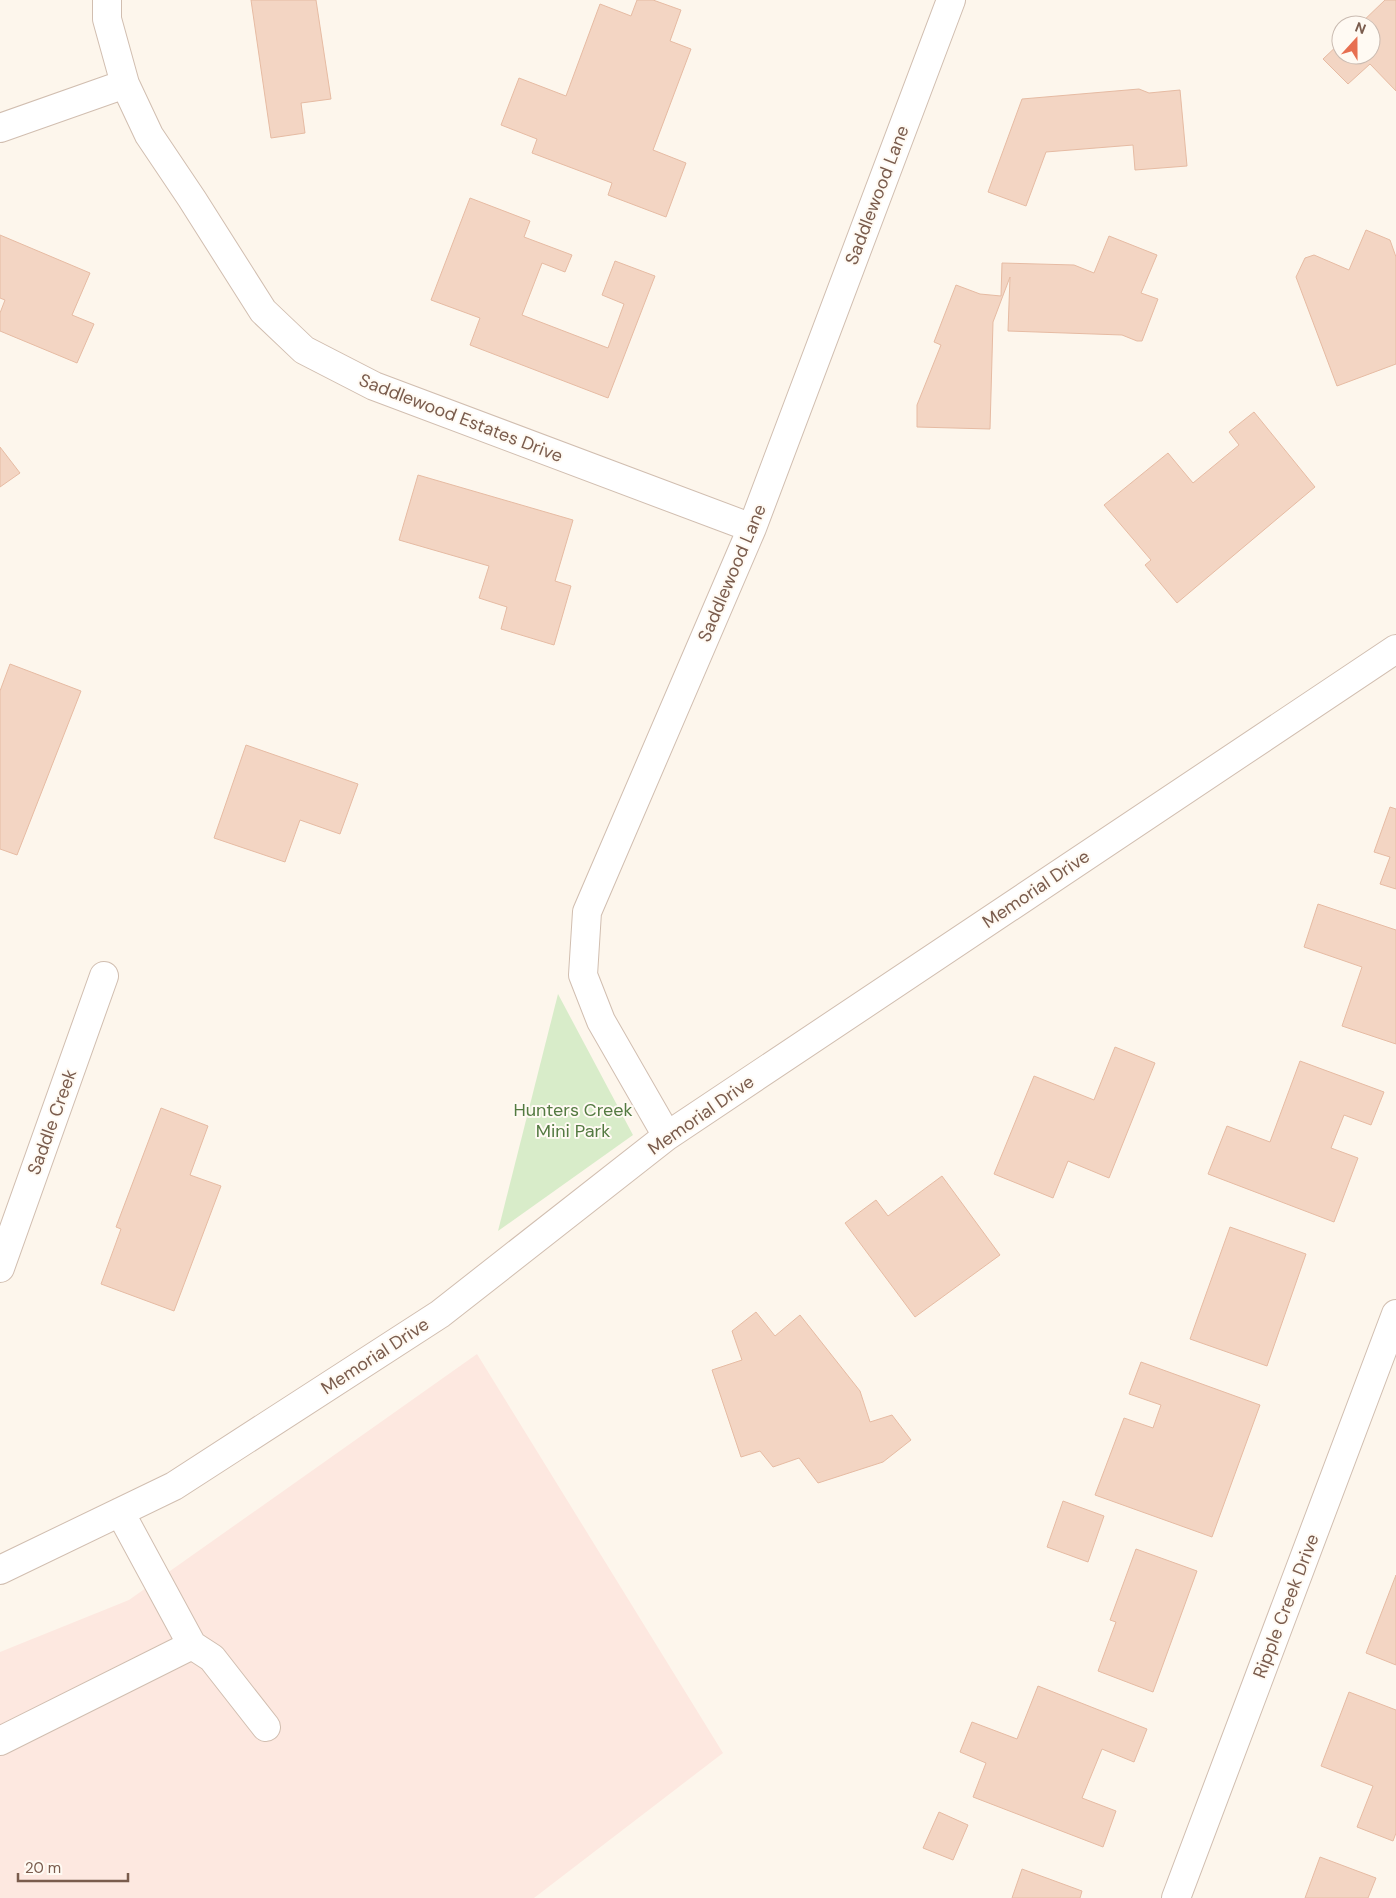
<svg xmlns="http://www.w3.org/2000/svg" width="1396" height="1898" font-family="'DM Sans',sans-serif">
<rect width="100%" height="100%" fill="#fdf6ec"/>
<path fill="#fde8e0" d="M477,1354L723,1753L534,1898H0V1652L129,1600Z"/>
<path fill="#d8ecc9" d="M558,994L633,1135L498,1231Z"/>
<path fill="#f3d5c3" stroke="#e6bba3" d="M251,0H316L331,99L301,103L305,133L271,138Z
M637,0H653L681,10L670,41L691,49L653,150L686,163L666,217L608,195L612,183L532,153L537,139L501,125L519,78L566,96L600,4L631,16Z
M1385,0H1396V91L1370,64L1348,84L1323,59L1341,42V55H1371V25H1359Z
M1139,89L1149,93L1180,90L1187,166L1135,170L1133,145L1046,152L1026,206L988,192L1022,99Z
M470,198L530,221L524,237L572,255L565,272L542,263L522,315L608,348L624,304L602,295L615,261L655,276L608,398L470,345L480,318L431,300Z
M1366,230L1390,240L1396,257V364L1337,386L1296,277L1305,258L1314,255L1349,270Z
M0,235L90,273L72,315L94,324L77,363L0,331V313L5,300L0,298Z
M1109,236L1157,255L1141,293L1158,299L1142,341H1137L1122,335L1008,331L1010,277L993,322L990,429L917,427V405L941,345L934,342L956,285L980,294L1001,296L1002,263L1074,265L1094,273Z
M1254,412L1315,487L1177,603L1145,565L1151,560L1104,505L1168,453L1193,483L1239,445L1229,432Z
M0,447L20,473L0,487Z
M418,475L573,520L555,581L571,586L554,645L501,629L507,607L479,598L489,566L399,540Z
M10,664L81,691L17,855L0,849V691Z
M246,745L358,784L340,834L300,820L285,862L214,838Z
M1390,807L1396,809V889L1380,884L1390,857L1374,852Z
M1318,904L1396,930V1044L1342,1026L1362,967L1304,947Z
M1115,1047L1155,1063L1109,1178L1068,1161L1053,1198L994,1174L1034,1076L1094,1100Z
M1300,1061L1384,1092L1371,1125L1344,1115L1331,1148L1358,1158L1334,1222L1208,1174L1227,1126L1270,1142Z
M161,1108L208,1126L190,1175L221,1186L174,1311L101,1284L121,1229L116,1227Z
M942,1176L1000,1255L915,1317L845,1223L876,1200L888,1216Z
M1230,1227L1306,1254L1267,1366L1190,1339Z
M756,1312L775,1336L800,1315L860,1391L870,1422L892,1415L911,1440L883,1462L818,1483L799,1458L773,1467L760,1451L741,1457L712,1370L742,1360L732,1331Z
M1141,1362L1260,1405L1212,1537L1095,1495L1124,1418L1153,1428L1161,1405L1129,1394Z
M1063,1501L1104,1516L1088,1562L1047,1547Z
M1136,1549L1197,1571L1153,1692L1098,1671L1116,1622L1110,1620Z
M1396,1575V1665L1366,1653Z
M1038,1686L1147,1729L1134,1762L1102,1749L1082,1798L1116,1811L1103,1847L973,1797L986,1763L960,1752L972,1722L1017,1739Z
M1349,1692L1396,1710V1833L1393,1841L1357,1827L1373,1786L1321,1766Z
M939,1812L968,1825L953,1860L923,1848Z
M1320,1857L1376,1878L1368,1898H1305Z
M1022,1869L1082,1891L1080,1898H1012Z"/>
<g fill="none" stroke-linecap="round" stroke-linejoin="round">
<g stroke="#d1beb0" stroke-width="30">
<path id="minor" d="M107,0V19L125,84L149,135L192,199L263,311L304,350L374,386L752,528
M0,128L125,84
M667,1136L601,1021L583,975L587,912L752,528L951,0
M0,1268L104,976
M120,1512L192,1645L212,1658L266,1727
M0,1570L174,1486L440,1314L667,1136L1396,649
M0,1741L192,1645
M1176,1898L1396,1314"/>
</g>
<use href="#minor" stroke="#fff" stroke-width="28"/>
</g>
<g text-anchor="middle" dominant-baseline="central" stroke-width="4" stroke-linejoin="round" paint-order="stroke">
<g font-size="18" fill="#7a5c4d" stroke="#fffaf3">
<text transform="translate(877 195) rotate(-69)">Saddlewood Lane</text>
<text transform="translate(461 418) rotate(21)">Saddlewood Estates Drive</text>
<text transform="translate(732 573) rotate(-67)">Saddlewood Lane</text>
<text transform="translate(1036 889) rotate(-34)">Memorial Drive</text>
<text transform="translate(701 1115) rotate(-35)">Memorial Drive</text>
<text transform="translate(52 1122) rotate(-70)">Saddle Creek</text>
<text transform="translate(375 1356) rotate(-33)">Memorial Drive</text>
<text transform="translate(1286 1606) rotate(-69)">Ripple Creek Drive</text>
</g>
<g font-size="18" fill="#537a41" stroke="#fffaf3">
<text x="573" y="1110">Hunters Creek<tspan x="573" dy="21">Mini Park</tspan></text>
</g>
</g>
<g transform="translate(1356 40) rotate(21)"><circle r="24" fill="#fffaf3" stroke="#cabbb1"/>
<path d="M0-4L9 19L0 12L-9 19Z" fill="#e76f51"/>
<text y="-8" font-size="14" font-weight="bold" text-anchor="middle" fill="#7a5c4d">N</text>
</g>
<path d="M18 1873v8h110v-8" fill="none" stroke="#7a5c4d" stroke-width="2.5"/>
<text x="25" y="1873" font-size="15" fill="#7a5c4d" stroke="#fffaf3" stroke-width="4" paint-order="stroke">20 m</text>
</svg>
